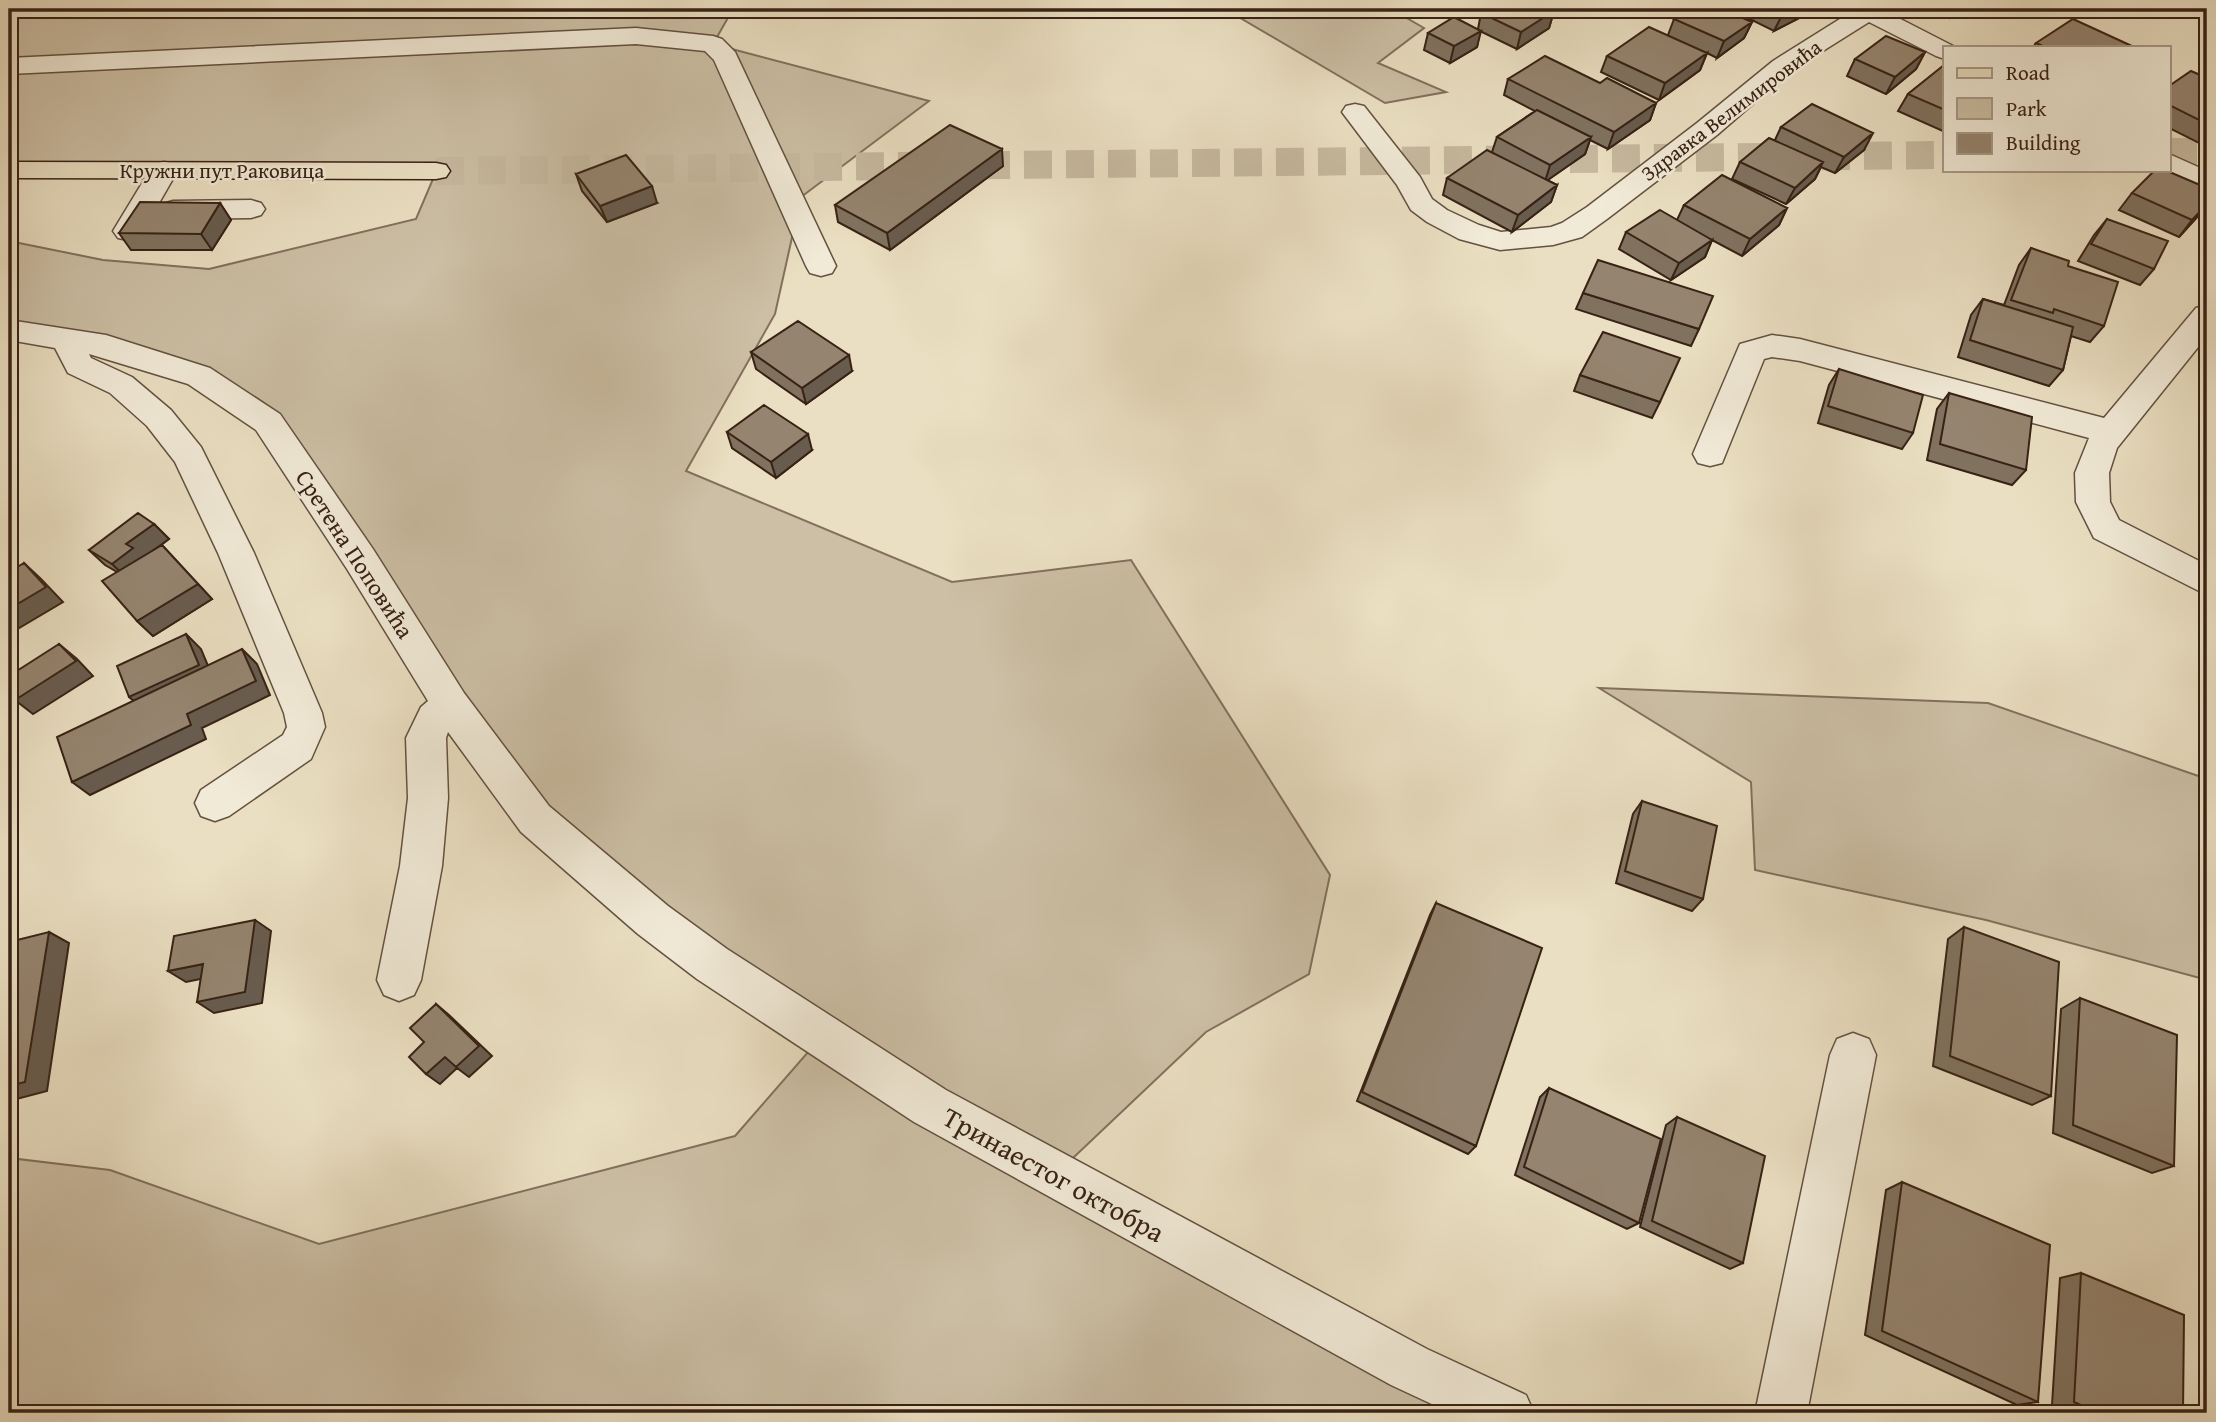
<svg xmlns="http://www.w3.org/2000/svg" width="2216" height="1422" font-family="'Gentium Book Plus',serif">
<rect width="100%" height="100%" fill="#eadfc2"/>
<filter id="stains"><feTurbulence type="fractalNoise" baseFrequency=".00286" numOctaves="4"/><feColorMatrix values="0 0 0 0 .2 0 0 0 0 .09 0 0 0 0 .02 0 0 0 .5 -.17"/></filter>
<radialGradient id="worn" r=".72"><stop offset=".6" stop-color="#630" stop-opacity="0"/><stop offset="1" stop-color="#630" stop-opacity=".3"/></radialGradient>
<path fill="#ccbfa5" stroke="#82705d" stroke-width="2" d="M114,9H733L713,44L929,101L801,197L775,314L686,471L952,582L1131,560L1330,875L1309,974L1206,1032L1055,1175L1527,1413H9V1158L110,1170L319,1244L735,1136L823,1035L535,819L268,422L199,376L106,346L9,330V241L103,260L209,269L416,219L436,172L9,170V15H107Z
M1225,9H1391L1424,28L1378,63L1446,92L1385,103Z
M1599,688L1988,703L2207,779V980L1986,920L1755,870L1751,782Z"/>
<g fill="none" stroke-linecap="round" stroke-linejoin="round">
<path stroke="#c6b99f" stroke-width="28" stroke-dasharray="28 14" stroke-linecap="butt" d="M2169,152H2207
M436,171L1945,155"/>
<g stroke="#645140" stroke-width="3">
<path id="minor" d="M1850,9H1881L1955,47H1945V59L1936,56L1869,22L1791,71L1717,135L1607,219L1582,237L1553,245L1500,250L1459,239L1427,222L1411,210L1397,185L1342,112L1346,106L1355,104L1364,106L1420,177L1432,199L1447,210L1479,225L1501,232L1551,227L1562,223L1587,207L1697,123L1773,61L1851,12Z
M636,28L713,36L722,39L735,52L836,266L832,273L821,276L810,273L806,266L714,60L705,51L636,44L9,74V58Z
M2169,154L2207,171V191L2163,170H2169Z
M164,162L174,164L178,170L143,231L138,238L128,240L118,238L113,231L150,170L154,164Z
M251,200L261,203L265,209L261,215L251,218L173,219L163,216L159,210L163,204L173,201Z
M2207,305V336L2117,448L2109,473L2110,502L2119,520L2207,565V595L2094,538L2076,502L2075,473L2089,438L1800,361L1772,357L1764,359L1722,463L1710,466L1698,463L1693,454L1740,344L1772,335L1800,339L2104,418L2196,308Z
M9,320L106,335L210,368L280,414L373,549L464,693L549,806L668,906L727,949L946,1090L1427,1349L1526,1395L1534,1413H1451L1391,1385L914,1122L697,979L638,934L521,832L448,732L446,738L448,798L442,866L421,980L414,995L399,1001L384,995L377,980L400,866L408,798L406,738L421,707L428,701L347,569L256,430L188,384L89,354L91,358L132,377L171,410L201,447L254,553L322,713L325,727L311,759L229,816L215,821L201,816L195,803L201,790L283,735L287,727L284,713L218,553L175,462L147,426L110,393L68,373L55,348L9,340Z
M1853,1033L1869,1039L1876,1055L1807,1413H1755L1830,1055L1837,1039Z"/>
</g>
<g stroke="#382215" stroke-width="3">
<path id="major" d="M9,162L436,163L446,165L450,171L446,177L436,179L9,178Z"/>
</g>
<use href="#minor" fill="#f1ead7" fill-rule="evenodd"/>
<use href="#major" fill="#eadfc2" fill-rule="evenodd"/>
</g>
<path fill="#80725f" stroke="#382215" stroke-width="2" d="M1723,9H1810L1807,14L1774,31L1750,19L1748,20L1752,22L1744,38L1717,58L1707,53L1700,70L1659,100L1601,72L1607,56L1668,35L1674,19Z
M1935,9H1968L1952,17Z
M1554,11L1549,28L1517,49L1480,31L1477,47L1450,63L1424,50L1428,33L1478,29L1481,13Z
M2036,43L2134,47H2033Z
M1925,52L1916,69L1886,94L1847,76L1855,59Z
M1945,65V132L1898,111L1908,94Z
M2207,78V147L2169,128V86Z
M1508,79L1600,83L1656,103L1650,120L1608,149L1590,140L1585,154L1547,180L1557,185L1551,202L1512,232L1443,195L1447,178L1492,152L1497,137L1535,111L1504,95Z
M1781,127L1864,150L1835,173L1821,167L1815,179L1786,204L1732,179L1740,162L1775,140Z
M1003,166L890,250L838,222L835,205Z
M576,174L657,203L607,222L582,191Z
M2207,188V206L2179,237L2119,210L2132,193Z
M220,203L231,220L212,250H131L119,233Z
M1684,205L1787,208L1779,225L1742,256L1712,240L1705,257L1671,280L1619,249L1626,232L1677,220Z
M2107,219L2154,269L2140,285L2078,261L2094,235Z
M2031,248L2068,266L2104,326L2090,342L2071,336L2063,370L2049,386L1958,357L1971,315L1983,299L2004,305L2019,265Z
M1583,293L1699,329L1691,346L1576,309Z
M751,352L852,371L806,404L756,369Z
M1839,369L1913,433L1902,449L1818,423L1829,385Z
M1580,375L1660,402L1652,418L1574,391Z
M1949,393L2026,470L2012,485L1927,460L1937,409Z
M727,432L812,450L776,478L732,448Z
M154,524L169,539L156,549L162,545L212,599L153,636L137,621L117,572L105,565L89,550Z
M1642,801L1703,899L1692,911L1616,883L1633,814Z
M1436,903L1476,1146L1468,1154L1357,1101L1430,915Z
M1964,927L2051,1096L2032,1105L1933,1066L1948,939Z
M2080,998L2174,1166L2152,1173L2053,1133L2061,1009Z
M1549,1088L1639,1223L1627,1229L1515,1175L1540,1097Z
M1677,1117L1743,1263L1730,1269L1640,1227L1666,1125Z
M1902,1182L2038,1402L2017,1405L1865,1335L1886,1190Z
M2081,1273L2183,1413H2070L2052,1405L2060,1278Z"/>
<path fill="#685c4e" stroke="#382215" stroke-width="2" d="M1751,9H1755L1750,19L1746,21Z
M1793,9H1810L1807,14L1774,31L1782,15Z
M1957,9H1968L1952,17Z
M1554,11L1549,28L1517,49L1521,32Z
M1752,22L1744,38L1717,58L1724,41Z
M1481,31L1477,47L1450,63L1454,46Z
M1925,52L1916,69L1886,94L1895,77Z
M1707,53L1700,70L1659,100L1665,83Z
M1656,103L1650,120L1608,149L1614,132Z
M1873,133L1864,150L1835,173L1844,157Z
M1591,137L1585,154L1545,182L1550,165Z
M1002,149L1003,166L890,250L887,233Z
M1823,162L1815,179L1786,204L1795,188Z
M1557,185L1551,202L1512,232L1518,215Z
M652,186L657,203L607,222L600,206Z
M220,203L231,220L212,250L201,234Z
M2207,204V206L2179,237L2192,220Z
M1787,208L1779,225L1742,256L1750,239Z
M1712,240L1705,257L1671,280L1679,263Z
M849,355L852,371L806,404L802,388Z
M808,434L812,450L776,478L771,462Z
M154,524L169,539L143,558L128,579L112,564L126,544Z
M24,563L41,579L63,602L9,634V609Z
M198,584L212,599L153,636L137,621Z
M186,634L201,649L214,680L145,711L129,697Z
M59,644L77,659L93,676L33,714L15,700Z
M242,649L257,664L270,695L202,728L206,739L90,795L72,782Z
M255,920L271,931L262,1003L214,1013L197,1002Z
M49,932L69,943L47,1091L9,1101V1086Z
M203,964L220,975L186,982L168,971Z
M436,1004L449,1015L492,1056L469,1077L457,1068L440,1084L426,1074Z"/>
<path fill="#95846f" stroke="#382215" stroke-width="2" d="M1489,9H1549L1554,11L1521,32L1481,13Z
M1689,9H1722L1752,22L1724,41L1674,19Z
M1770,9H1793L1782,15Z
M1454,17L1481,31L1454,46L1428,33Z
M2073,19L2134,47H2045L2036,43Z
M1649,27L1707,53L1665,83L1607,56Z
M1886,36L1925,52L1895,77L1855,59Z
M1545,56L1600,83L1607,78L1656,103L1614,132L1508,79Z
M1944,65H1945V110L1908,94Z
M2191,71L2207,78V124L2169,105V86Z
M1812,104L1873,133L1844,157L1781,127Z
M1537,110L1591,137L1550,165L1497,137Z
M950,125L1002,149L887,233L835,205Z
M1769,138L1823,162L1795,188L1740,162Z
M1487,150L1557,185L1518,215L1447,178Z
M626,155L652,186L600,206L576,174Z
M2155,170H2165L2207,188V204L2192,220L2132,193Z
M1722,175L1787,208L1750,239L1684,205Z
M140,202L220,203L201,234L119,233Z
M1660,210L1712,240L1679,263L1626,232Z
M2107,219L2168,241L2154,269L2091,244Z
M2031,248L2069,261L2068,266L2118,282L2104,326L2054,309L2053,313L2011,300Z
M1598,260L1713,296L1699,329L1583,293Z
M1983,299L2073,327L2063,370L1970,340Z
M798,321L849,355L802,388L751,352Z
M1603,332L1680,358L1660,402L1580,375Z
M1839,369L1923,395L1913,433L1828,406Z
M1949,393L2032,417L2026,470L1940,444Z
M764,405L808,434L771,462L727,432Z
M138,513L154,524L126,544L133,548L112,564L89,550Z
M162,545L198,584L137,621L102,581Z
M24,563L46,587L9,609V572Z
M186,634L199,665L129,697L117,666Z
M59,644L76,661L15,700L9,693V676Z
M242,649L256,681L187,714L191,725L72,782L57,737Z
M1642,801L1717,826L1703,899L1625,871Z
M1436,903L1542,948L1476,1146L1362,1092Z
M255,920L245,992L197,1002L203,964L168,971L174,936Z
M1964,927L2059,962L2051,1096L1950,1056Z
M49,932L25,1082L9,1086V942Z
M2080,998L2177,1035L2174,1166L2073,1125Z
M436,1004L479,1046L456,1067L445,1057L426,1074L409,1057L424,1042L410,1028Z
M1549,1088L1661,1139L1639,1223L1524,1167Z
M1677,1117L1765,1156L1743,1263L1652,1221Z
M1902,1182L2050,1245L2038,1402L1882,1331Z
M2081,1273L2184,1315L2183,1413H2099L2074,1402Z"/>
<g text-anchor="middle" dominant-baseline="central" stroke-width="5" stroke-linejoin="round" paint-order="stroke">
<g font-size="21" fill="#382215" stroke="#f1ead7">
<text transform="translate(1731 110) rotate(-37)">Здравка Велимировића</text>
<text x="222" y="170">Кружни пут Раковица</text>
</g>
<g font-size="24" fill="#382215" stroke="#f1ead7">
<text transform="translate(355 554) rotate(57)">Сретена Поповића</text>
</g>
<g font-size="28" fill="#382215" stroke="#f1ead7">
<text transform="translate(1054 1174) rotate(29)">Тринаестог октобра</text>
</g>
</g>
<rect width="2216" height="1422" fill="none" stroke="#eadfc2" stroke-width="35"/>
<rect x="10" y="10" width="2195" height="1401" fill="none" stroke="#382215" stroke-width="3.5"/>
<rect x="18" y="18" width="2181" height="1387" fill="none" stroke="#382215" stroke-width="2"/>
<rect x="1943" y="46" width="228" height="126" fill="#f1ead7" stroke="#a79a89" stroke-width="2"/>
<rect x="1957" y="68" width="35" height="10" fill="#eadfc2" stroke="#a79a89" stroke-width="2"/>
<text x="2006" y="80" font-size="21" fill="#382215">Road</text>
<rect x="1957" y="98" width="35" height="21" fill="#ccbfa5" stroke="#a79a89" stroke-width="2"/>
<text x="2006" y="116" font-size="21" fill="#382215">Park</text>
<rect x="1957" y="133" width="35" height="21" fill="#95846f" stroke="#a79a89" stroke-width="2"/>
<text x="2006" y="150" font-size="21" fill="#382215">Building</text>
<rect width="100%" height="100%" filter="url(#stains)"/>
<rect width="100%" height="100%" fill="url(#worn)"/>
</svg>
